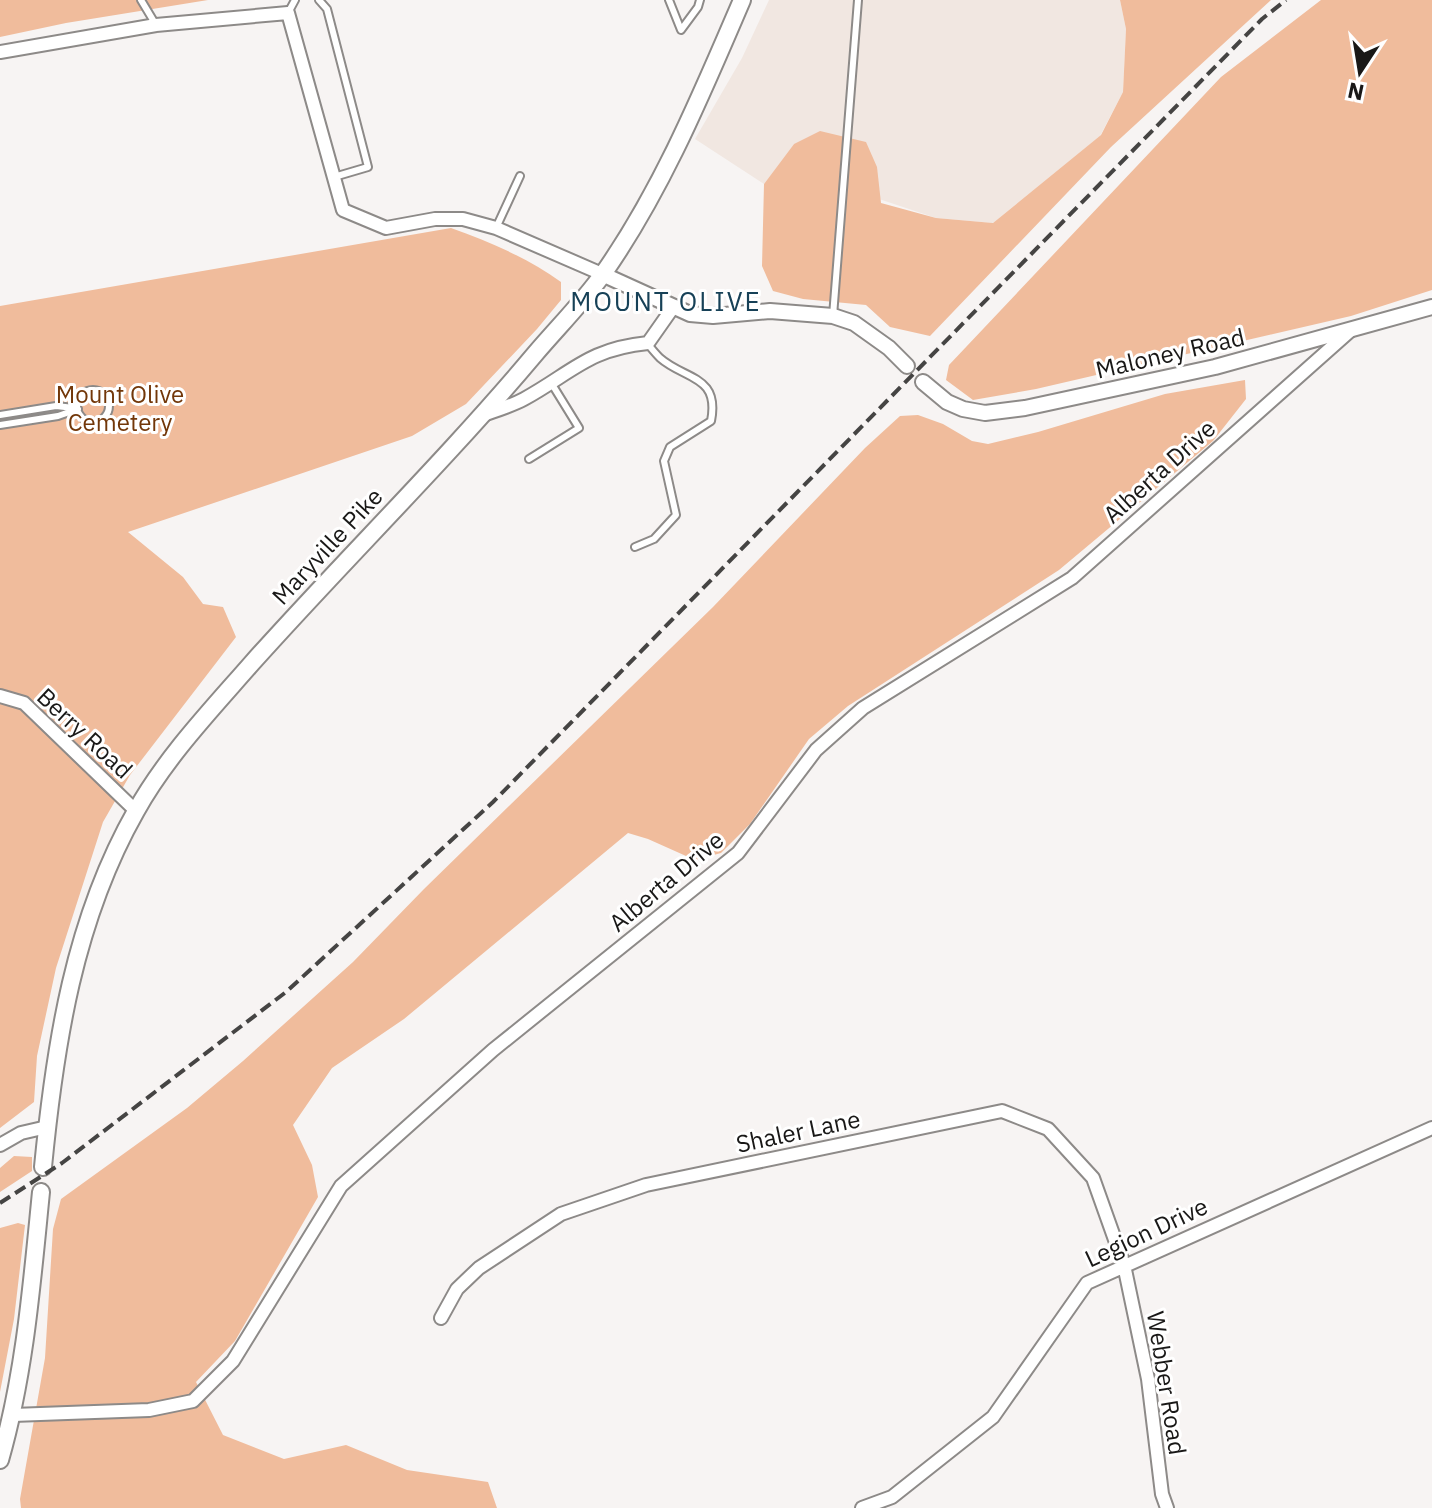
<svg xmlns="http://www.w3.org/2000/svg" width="1432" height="1508" font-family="'IBM Plex Sans',sans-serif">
<rect width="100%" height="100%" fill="#f7f4f3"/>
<path fill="#f1e7e1" d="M769,0H1120L1126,29L1123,92L1100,136L993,223L936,218L876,198L794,144L764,184L695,139L742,58Z"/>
<path fill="#f0bc9c" d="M0,0H208L66,23L0,37Z
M1120,0H1271L1111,147L930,336L890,327L866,305L803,299L773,291L762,266L764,184L794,144L820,131L866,142L877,167L881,203L936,218L993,223L1101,135L1123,92L1126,29Z
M1321,0H1432V290L1351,316L1036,389L973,400L946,380L949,365L1221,77Z
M451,228C490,242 528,258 561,282V300L537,329L466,404L412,436L128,532L183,577L203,604L223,607L236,637L130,775L103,822L56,968L37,1056L34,1102L0,1128V306Z
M1245,380L1246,399L1213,441L1059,570L848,706L809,739L750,824L721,853L695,860L648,839L628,833L404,1019L332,1068L293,1125L312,1165L318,1197L235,1341L196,1382L223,1435L284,1459L346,1445L407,1470L488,1482L497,1508H21L20,1499L45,1358L53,1229L61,1199L187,1108L243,1061L353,962L424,889L713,607L865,448L900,416L918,415L943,424L972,441L988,444L1038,432L1165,394Z
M14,1156L32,1157V1171L0,1192V1168Z
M18,1223L25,1225L14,1319L0,1392V1228Z"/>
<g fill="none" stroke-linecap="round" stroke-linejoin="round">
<g stroke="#8d8a88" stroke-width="10">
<path id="service" d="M141,0L156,25
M319,0L327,9L368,167L334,177
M669,0L681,30L698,7L700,0
M288,13L295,0
M496,228L520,176
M833,316L858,0
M77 406a16 16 0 1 1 32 0a16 16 0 1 1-32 0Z
M0,415L56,406L74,408
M0,425L58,416L78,409
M529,459L579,428L550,381
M635,547L654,539L676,515L664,461L670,447L711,421C720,375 685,380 660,358C655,353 651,348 647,343"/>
</g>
<g stroke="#8d8a88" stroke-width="16">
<path id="minor" d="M0,52L156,25L288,13L343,210L386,228L435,219H463L496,228L602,274
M483,415C497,410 511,406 524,399C573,372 588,349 648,343L674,306
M0,696L24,703L136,811
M0,1145L21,1133L47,1127
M441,1318L457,1289L479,1268L561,1214L646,1185L1002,1111L1048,1129L1093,1178L1124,1265L1148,1379L1162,1494L1167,1508
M13,1415L149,1410L193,1401L233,1361L341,1186L493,1050L738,853L816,750L863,708L1072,578L1351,330
M862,1508L892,1497L993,1417L1087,1283L1432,1128"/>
</g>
<g stroke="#8d8a88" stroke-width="18">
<path id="tertiary" d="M602,274L690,314L713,316L770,311L833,316L854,323L889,348L907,366
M923,382L947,402L963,409L985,413L1025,408L1215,367L1432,307"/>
</g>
<g stroke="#8d8a88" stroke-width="20">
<path id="secondary" d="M43,1167C55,1044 74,920 136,811C166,757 211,710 252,663C345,559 445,461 535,354C558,327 583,302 603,274C662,190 702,93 742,0
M0,1460C25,1373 32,1282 41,1192"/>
</g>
<use href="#service" stroke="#fff" stroke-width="6"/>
<use href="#minor" stroke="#fff" stroke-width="12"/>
<use href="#tertiary" stroke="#fff" stroke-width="14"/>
<use href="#secondary" stroke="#fff" stroke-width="16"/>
<path stroke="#454443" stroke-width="4" stroke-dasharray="12 6" stroke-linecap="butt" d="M0,1203L62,1163L286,992L493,802L1262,19L1286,0"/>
</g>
<g text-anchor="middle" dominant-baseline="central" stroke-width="6" stroke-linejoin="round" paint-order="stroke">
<g font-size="24" fill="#191817" stroke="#fff">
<text transform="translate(1170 353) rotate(-13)">Maloney Road</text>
<text transform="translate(1159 471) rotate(-42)">Alberta Drive</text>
<text transform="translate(327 546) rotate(-47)">Maryville Pike</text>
<text transform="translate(85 733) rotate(43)">Berry Road</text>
<text transform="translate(666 881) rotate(-40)">Alberta Drive</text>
<text transform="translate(798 1131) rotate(-12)">Shaler Lane</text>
<text transform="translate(1146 1232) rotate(-25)">Legion Drive</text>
<text transform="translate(1167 1383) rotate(81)">Webber Road</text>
</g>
<g font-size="24" fill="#723709" stroke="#fff">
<text x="120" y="394">Mount Olive<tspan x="120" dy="28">Cemetery</tspan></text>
</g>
<g font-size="26" letter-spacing="2" fill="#174157" stroke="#fff">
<text x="666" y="301">MOUNT OLIVE</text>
</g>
</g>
<g transform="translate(1360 72) rotate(192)" stroke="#ffffff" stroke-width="6" paint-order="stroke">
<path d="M0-6L14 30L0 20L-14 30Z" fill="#191817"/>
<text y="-12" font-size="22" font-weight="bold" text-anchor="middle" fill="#191817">N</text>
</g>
</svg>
